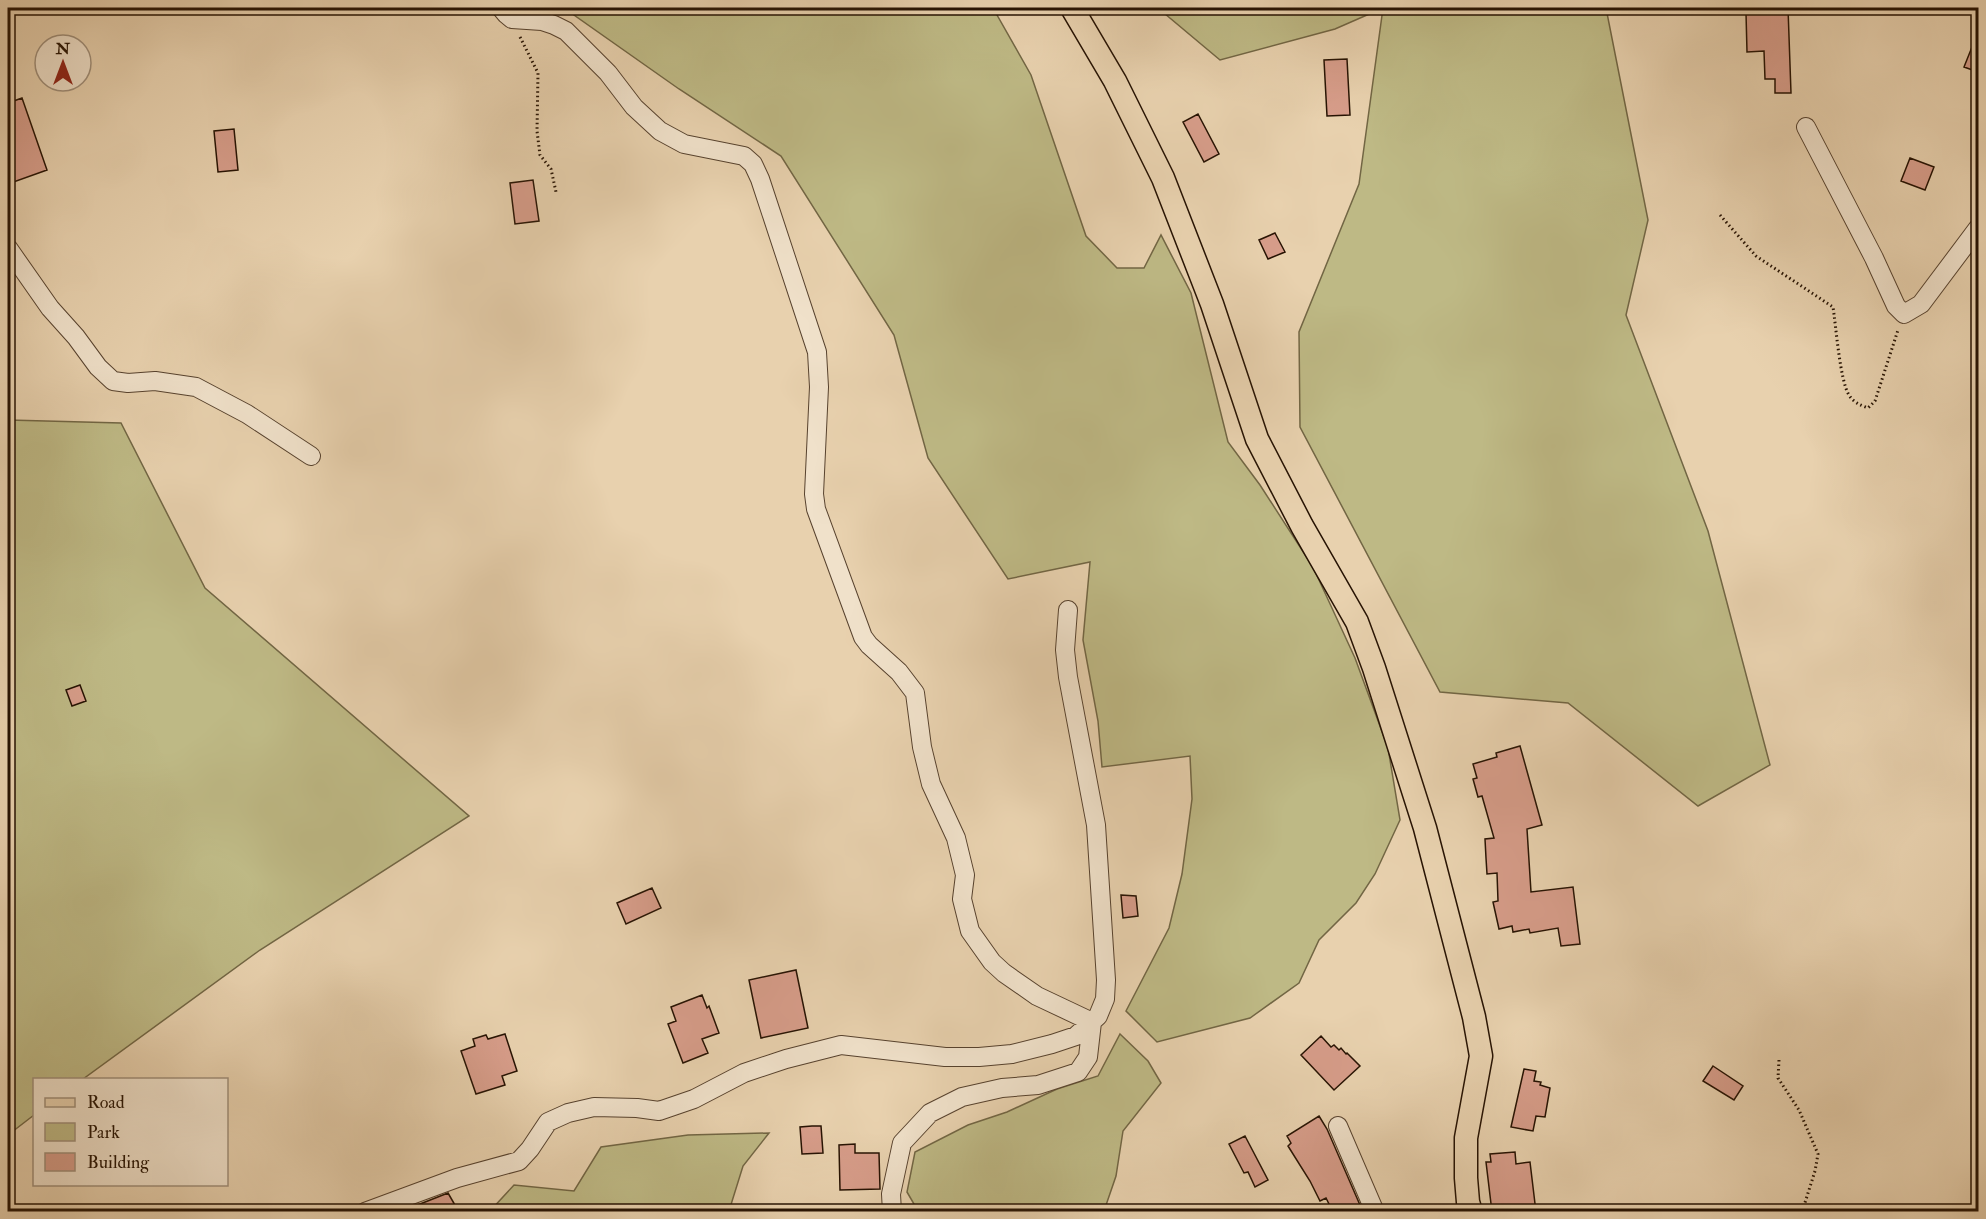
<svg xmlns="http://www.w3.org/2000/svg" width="1986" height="1219" font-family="'IM FELL Double Pica',serif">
<rect width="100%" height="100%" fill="#e8d1ae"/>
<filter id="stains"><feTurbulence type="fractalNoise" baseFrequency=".00333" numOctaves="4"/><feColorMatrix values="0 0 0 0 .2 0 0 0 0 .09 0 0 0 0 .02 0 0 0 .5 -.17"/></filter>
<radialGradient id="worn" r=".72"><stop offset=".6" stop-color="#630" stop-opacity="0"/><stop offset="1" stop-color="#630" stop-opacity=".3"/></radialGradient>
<path fill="#beb985" stroke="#726644" stroke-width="1.5" d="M564,8H993L1031,75L1086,236L1117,268H1144L1161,235L1191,293L1228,442L1260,485L1313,567L1355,658L1388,748L1400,820L1375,874L1356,903L1319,940L1299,983L1250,1018L1157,1042L1126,1011L1169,928L1182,874L1192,799L1190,756L1102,767L1098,721L1083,640L1090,562L1008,579L928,458L894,335L781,156L679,89Z
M1158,8H1606L1648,220L1626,315L1708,531L1770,765L1698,806L1568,703L1440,692L1300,427L1299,332L1359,184L1383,8L1335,29L1220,60Z
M8,420L121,423L205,588L469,816L260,950L83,1079L34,1080V1115L8,1135Z
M1120,1034L1148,1061L1161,1083L1123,1131L1116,1176L1104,1211H918L907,1192L915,1152L968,1125L1007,1112L1057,1089L1098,1076Z
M769,1133L743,1166L729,1211H490L514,1185L574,1191L601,1147L688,1135Z"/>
<path fill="#d79d8a" stroke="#271303" stroke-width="1.5" d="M1771,8H1788L1791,93H1775V79H1765L1764,51L1747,52L1746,13L1771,12Z
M1978,32V72L1964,67Z
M1347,59L1350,115L1327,116L1324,60Z
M22,98L47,170L8,184V103Z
M1198,114L1219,154L1204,162L1183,122Z
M234,129L238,170L218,172L214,131Z
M1910,158L1934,167L1925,190L1901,181Z
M533,180L539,221L515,224L510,183Z
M1275,233L1285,252L1268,259L1259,240Z
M80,685L86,701L72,706L66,690Z
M1520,746L1542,825L1527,829L1531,892L1573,887L1580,944L1561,946L1558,928L1530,933L1529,929L1513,932L1512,926L1499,929L1493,902L1498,901L1497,873L1487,874L1486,858L1485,839L1494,838L1482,796L1478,797L1473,779L1477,778L1473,764L1497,757L1496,753Z
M652,888L661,908L626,924L617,903Z
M1121,895L1136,896L1138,916L1123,918Z
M796,970L808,1028L761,1038L749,980Z
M702,995L707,1008L709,1006L719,1033L702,1039L708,1053L683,1063L668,1024L676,1021L671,1007Z
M505,1034L517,1071L502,1076L505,1085L476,1094L461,1051L475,1046L473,1039L486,1035L488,1039Z
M1321,1036L1331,1047L1334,1045L1339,1050L1341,1048L1346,1054L1347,1053L1360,1066L1334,1090L1301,1055Z
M1713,1066L1743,1086L1734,1100L1703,1081Z
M1524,1069L1536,1071L1534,1081L1541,1082L1540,1085L1550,1088L1545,1117L1536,1116L1533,1131L1511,1127Z
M1319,1116L1327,1129L1363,1212H1333L1326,1198L1320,1201L1310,1181L1288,1146L1291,1143L1287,1136Z
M812,1126H821L823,1153L802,1154L800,1127Z
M1245,1136L1268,1180L1255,1187L1248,1172L1244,1173L1229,1144Z
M855,1144V1153H879L880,1189L840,1190L839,1145Z
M1515,1152L1516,1164L1530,1162L1536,1212H1492L1486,1162H1491L1490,1154Z
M448,1193L459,1212H405L415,1206Z"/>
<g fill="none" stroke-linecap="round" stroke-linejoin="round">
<g stroke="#57422e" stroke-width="20">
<path id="minor" d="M501,8L506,14L512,19L542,21L554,25L566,31L608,73L634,107L660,131L684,144L744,156L753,164L760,179L817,352L819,387L814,494L816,509L863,637L869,645L899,672L915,693L922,747L931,784L956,838L965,875L962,899L970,931L992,962L1004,973L1037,996L1092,1022L1088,1057L1078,1072L1038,1085L1002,1088L962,1097L930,1113L902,1143L891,1194L892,1212
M1806,127L1874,258L1896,306L1904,314L1921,304L1978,228
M8,248L50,308L76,337L98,367L113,381L128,383L155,381L196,387L247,414L311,456
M1338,1126L1375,1212
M365,1212L457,1178L519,1161L530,1149L548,1122L568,1113L594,1107L637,1108L659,1111L694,1099L744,1073L786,1059L841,1045L945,1057H979L1012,1054L1052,1044L1076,1036L1098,1016L1105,999L1106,980L1096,825L1068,677L1065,650L1068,610"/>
</g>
<g stroke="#271303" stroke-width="25">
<path id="major" d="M1072,8L1115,81L1163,178L1212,304L1257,439L1302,526L1357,622L1374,668L1425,828L1474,1017L1481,1056L1466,1138V1178L1468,1202L1471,1212"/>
</g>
<path stroke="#271303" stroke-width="3" stroke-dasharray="1.5 3" stroke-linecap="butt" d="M520,37L538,73L537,131L540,155L551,169L556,192
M1720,215L1756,256L1833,307C1836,326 1840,381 1849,395C1853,402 1860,405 1868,408L1875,401L1898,330
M1779,1060L1778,1078L1799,1110L1818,1154L1815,1171L1802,1212"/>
<use href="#minor" stroke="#f0e1ca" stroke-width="18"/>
<use href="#major" stroke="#e8d1ae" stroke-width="22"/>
</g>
<rect width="1986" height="1219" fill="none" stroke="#e8d1ae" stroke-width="30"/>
<rect x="9" y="9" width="1968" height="1201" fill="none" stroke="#271303" stroke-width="3"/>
<rect x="15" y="15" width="1956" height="1189" fill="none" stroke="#271303" stroke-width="1.5"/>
<rect x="33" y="1078" width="195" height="108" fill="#f0e1ca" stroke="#a08f7a" stroke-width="1.5"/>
<rect x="45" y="1098" width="30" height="9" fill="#e8d1ae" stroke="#a08f7a" stroke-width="1.5"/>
<text x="87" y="1108" font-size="18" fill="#271303">Road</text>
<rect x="45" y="1123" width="30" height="18" fill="#beb985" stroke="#a08f7a" stroke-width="1.5"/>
<text x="87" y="1138" font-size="18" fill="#271303">Park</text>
<rect x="45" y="1153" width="30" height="18" fill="#d79d8a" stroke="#a08f7a" stroke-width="1.5"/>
<text x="87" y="1168" font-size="18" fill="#271303">Building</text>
<g transform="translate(63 63)"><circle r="28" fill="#f0e1ca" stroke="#a08f7a" stroke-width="1.5"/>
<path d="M0-4.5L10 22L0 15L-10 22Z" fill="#8f2418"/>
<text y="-9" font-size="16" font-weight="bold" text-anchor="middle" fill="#271303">N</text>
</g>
<rect width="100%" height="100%" filter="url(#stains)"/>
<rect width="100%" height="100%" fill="url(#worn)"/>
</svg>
